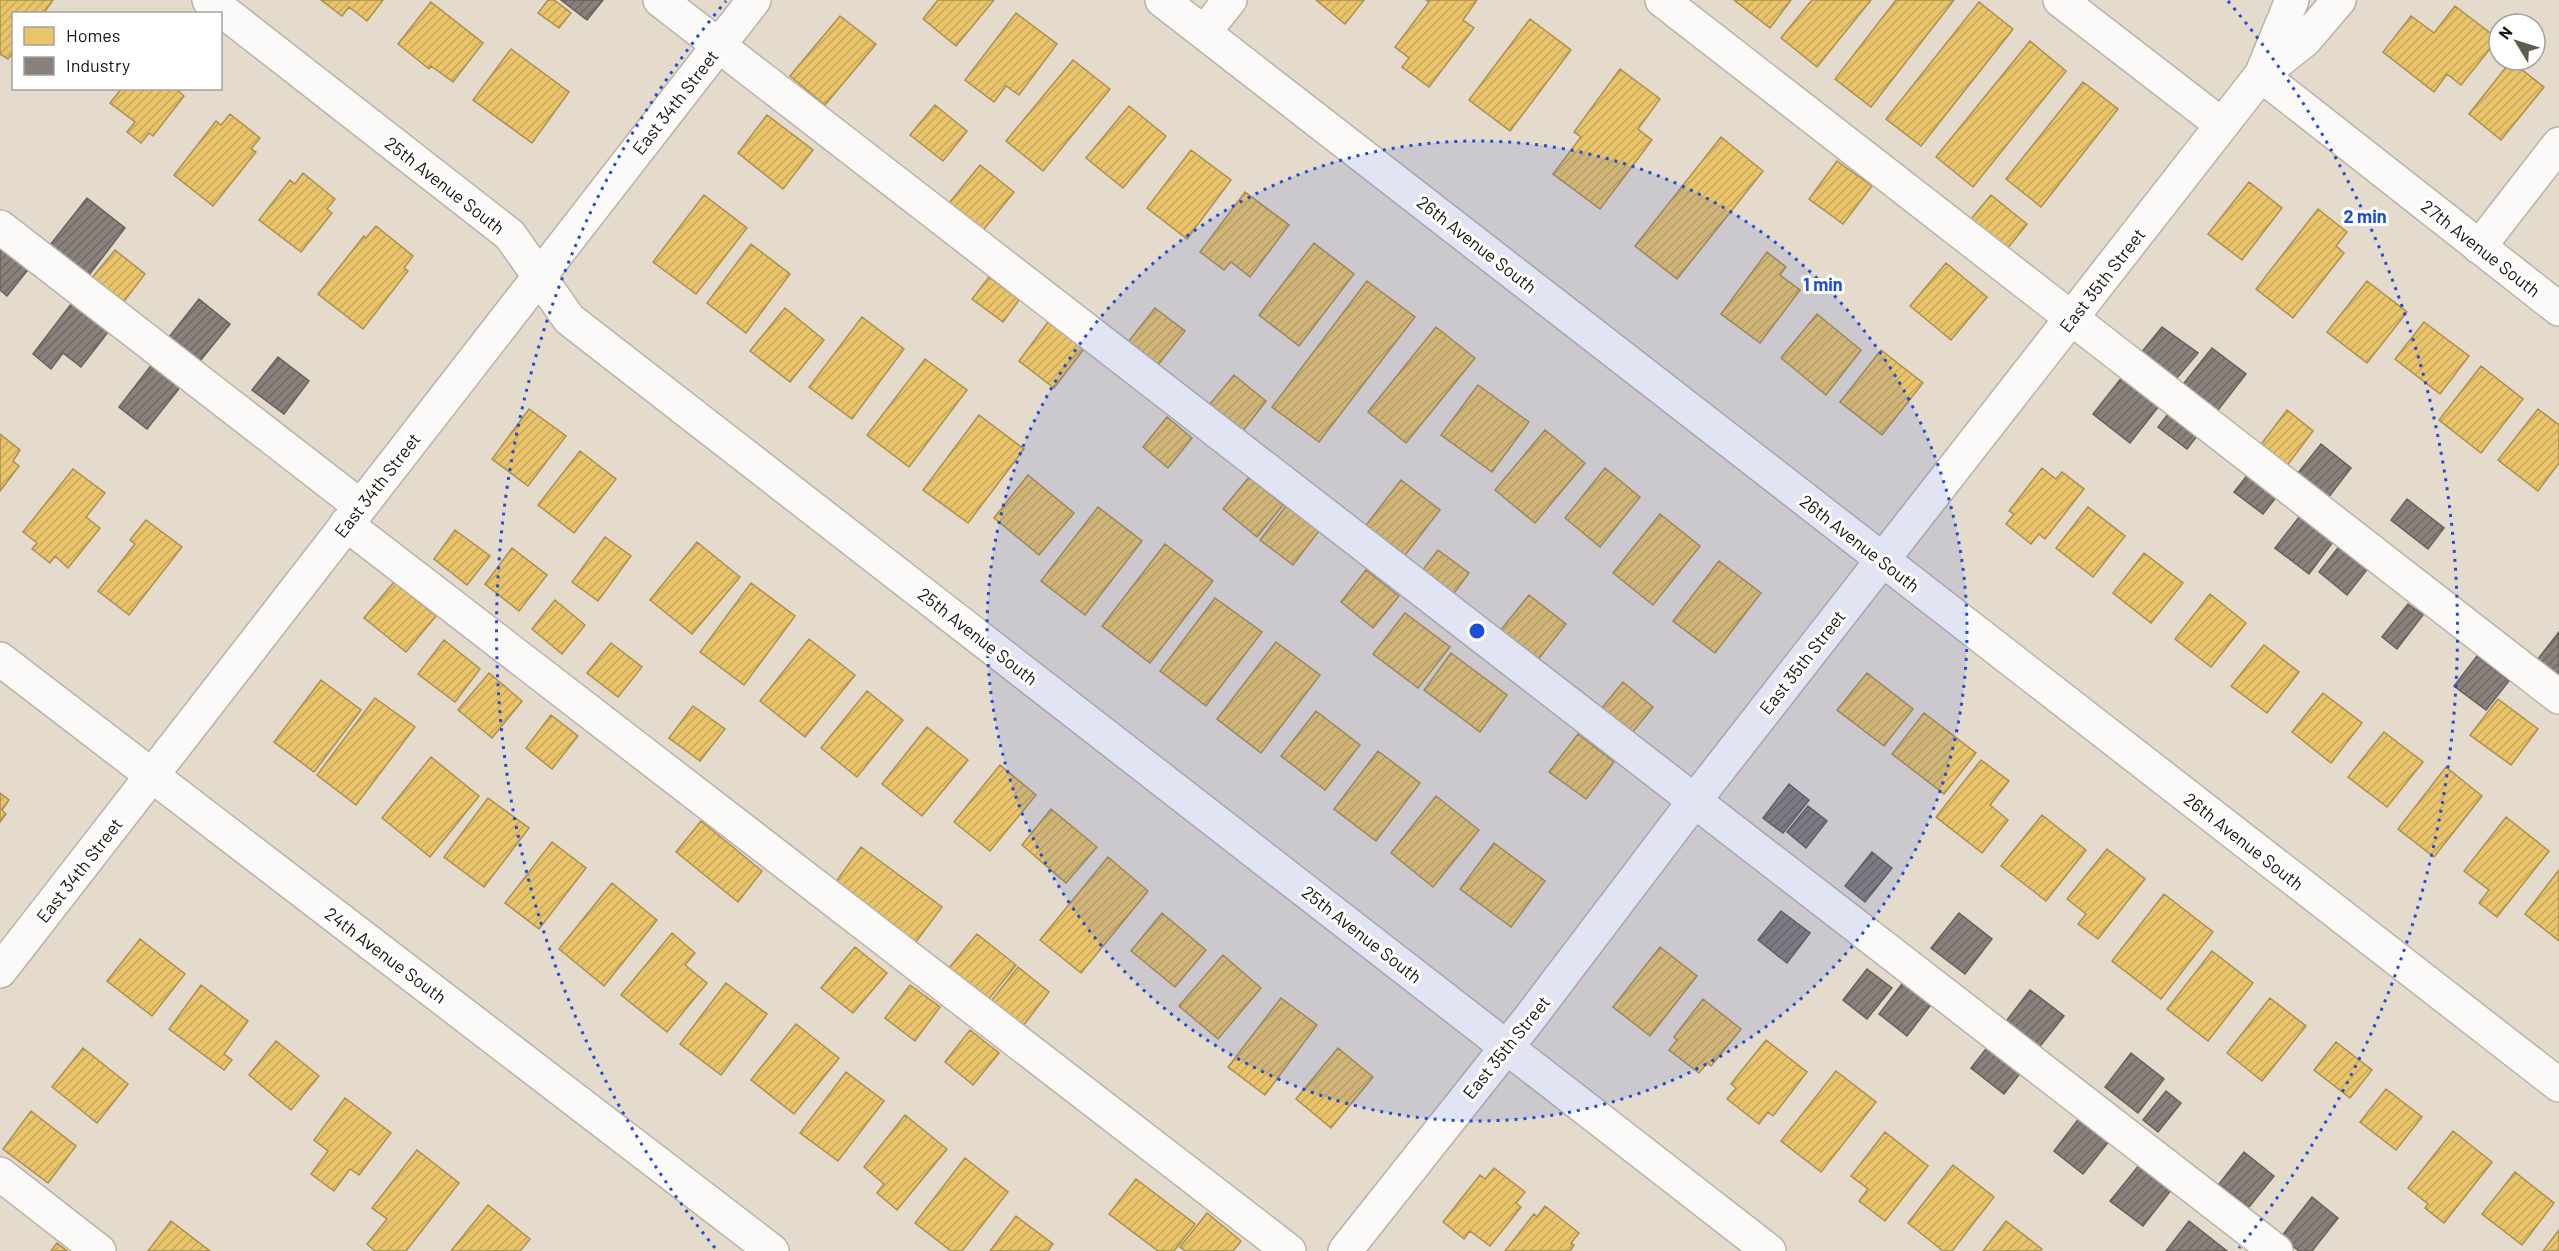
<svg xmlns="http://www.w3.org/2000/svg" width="2559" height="1251" font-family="Barlow,sans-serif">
<defs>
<pattern id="homes-hatch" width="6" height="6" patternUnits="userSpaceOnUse" patternTransform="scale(1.5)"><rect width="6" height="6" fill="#e9c46a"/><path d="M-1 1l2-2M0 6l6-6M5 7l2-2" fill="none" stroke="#c7a85b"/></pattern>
<pattern id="industry-hatch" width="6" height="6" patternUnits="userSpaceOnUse" patternTransform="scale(1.5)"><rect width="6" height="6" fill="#8a817c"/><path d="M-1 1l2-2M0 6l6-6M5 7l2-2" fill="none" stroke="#706864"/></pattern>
</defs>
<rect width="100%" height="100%" fill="#e4dbcd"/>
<path fill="url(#homes-hatch)" stroke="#ab8f4e" stroke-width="1.5" d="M0,0H53L43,14H14V51L8,59L0,54Z
M321,0H383L367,21L349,7L342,16Z
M548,0H554L571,13L559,28L538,13Z
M938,0H994L956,46L923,19Z
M1316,0H1364L1345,24Z
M1426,0H1477L1463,20L1474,28L1429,87L1402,67L1409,58L1395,47L1429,2Z
M1734,0H1791L1770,28Z
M1812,0H1871L1817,67L1781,38Z
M1896,0H1954L1871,107L1835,79Z
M431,2L483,43L453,82L431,66L429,69L398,44Z
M1979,2L2013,29L1921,146L1886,119Z
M2455,6L2498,39L2461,85L2447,74L2434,92L2383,52L2411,16L2434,33Z
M1016,13L1057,44L1019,95L1006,86L994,102L965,80Z
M840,16L876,44L825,105L790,76Z
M1530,19L1571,50L1510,131L1469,100Z
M2030,41L2066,71L1973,187L1936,157Z
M511,49L569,92L532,143L473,100Z
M1073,60L1110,89L1043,171L1006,141Z
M2511,61L2544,87L2501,140L2469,114Z
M1620,69L1660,99L1638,129L1652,140L1600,209L1553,174L1581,137L1574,132Z
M2083,82L2118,109L2041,207L2006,179Z
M122,88H175L184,96L153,136L149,133L141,143L127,132L135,122L110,103Z
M935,105L967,131L943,161L910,135Z
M1129,106L1166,136L1123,188L1086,158Z
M230,114L260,138L251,149L256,152L213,206L174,175L216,121L221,125Z
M767,115L813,150L783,189L738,153Z
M1721,137L1763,171L1677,279L1635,246Z
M1191,150L1231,180L1187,239L1147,208Z
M1837,161L1872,186L1843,224L1809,199Z
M980,165L1014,192L980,234L946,207Z
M303,173L335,199L327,209L332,213L301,252L259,220L290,180L295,184Z
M2249,182L2282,208L2242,260L2208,234Z
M1245,192L1289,225L1250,277L1231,262L1224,270L1200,252Z
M704,195L747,228L696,294L653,262Z
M1991,195L2027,224L2003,254L1966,225Z
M2318,209L2347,232L2336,246L2344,253L2293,318L2256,289Z
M376,226L413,256L404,268L408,271L363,329L318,294L364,236L366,238Z
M1314,243L1354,274L1299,346L1259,315Z
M751,244L790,274L746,333L707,303Z
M115,250L145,274L122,304L91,279Z
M1767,252L1786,267L1780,275L1800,290L1760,343L1721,314Z
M1946,263L1987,297L1951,340L1910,306Z
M989,277L1019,300L1003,322L972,299Z
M1367,281L1415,317L1319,442L1272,407Z
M2367,281L2407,312L2367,363L2327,332Z
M785,308L824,340L790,382L750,351Z
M1155,308L1185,331L1154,370L1125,346Z
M1817,314L1861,350L1826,395L1781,358Z
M862,317L904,349L852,419L809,387Z
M1048,322L1084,349L1054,388L1019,361Z
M2424,322L2469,356L2440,394L2395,359Z
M1436,327L1475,358L1406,443L1368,412Z
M1881,350L1923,383L1882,435L1840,402Z
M925,359L967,390L909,467L867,435Z
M2481,366L2523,399L2481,453L2439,420Z
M1234,375L1266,401L1239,436L1206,409Z
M1478,385L1529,422L1492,472L1441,435Z
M529,409L566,436L528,486L492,459Z
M2538,409L2559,425V463L2538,491L2498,460Z
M2287,410L2313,431L2286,467L2259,447Z
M979,415L1024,449L968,523L923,490Z
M1167,417L1192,438L1168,468L1143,447Z
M1545,430L1585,463L1535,523L1495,490Z
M0,434L20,450L13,461L19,466L0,491Z
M580,451L616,479L574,533L538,505Z
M1605,468L1640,497L1600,547L1565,518Z
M2042,468L2056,479L2062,472L2084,489L2045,539L2039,534L2031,544L2006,524L2014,514L2009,511Z
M73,469L105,493L86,517L100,528L68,568L55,556L50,563L32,549L37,543L23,532Z
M1028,475L1074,513L1039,555L994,518Z
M1249,477L1283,505L1257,537L1223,509Z
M1401,480L1440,510L1399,563L1360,533Z
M1286,506L1319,531L1293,565L1260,540Z
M1098,507L1142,541L1085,615L1041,581Z
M2088,507L2125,536L2093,577L2056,548Z
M1660,514L1700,546L1653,605L1613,573Z
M146,520L182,547L129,615L98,591L135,544L130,540Z
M455,530L490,556L467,585L434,559Z
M605,537L631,556L598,601L572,582Z
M697,542L740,577L692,634L650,600Z
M1165,544L1213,581L1150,663L1102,626Z
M512,548L547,575L519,611L485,584Z
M1438,550L1469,573L1449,600L1418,576Z
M2144,553L2183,583L2151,623L2113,593Z
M1719,561L1761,593L1715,653L1673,621Z
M1366,570L1399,596L1373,628L1341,602Z
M394,582L436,616L406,652L364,618Z
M751,583L795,616L744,685L700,652Z
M2210,594L2246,623L2211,667L2175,639Z
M1529,595L1566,624L1533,666L1496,636Z
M1215,598L1262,632L1206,706L1160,671Z
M555,600L585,625L562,654L532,629Z
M1405,613L1450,647L1418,688L1373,654Z
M809,639L855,675L805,737L760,701Z
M444,640L480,669L455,702L418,674Z
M1276,642L1320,675L1261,753L1217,719Z
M611,643L642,667L618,697L587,673Z
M2264,645L2299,672L2267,713L2231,686Z
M1451,653L1507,695L1480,732L1424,690Z
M489,673L522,701L492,738L458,710Z
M1867,673L1913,709L1884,746L1837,710Z
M321,680L361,710L314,772L274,742Z
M1623,682L1653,707L1627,739L1597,714Z
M867,691L903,720L857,777L821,748Z
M2323,693L2362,723L2331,763L2292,732Z
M375,698L415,727L356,805L317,775Z
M2498,699L2538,729L2511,765L2470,735Z
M693,706L725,729L700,761L669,738Z
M1316,711L1360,745L1325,790L1281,756Z
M1924,713L1976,753L1944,794L1892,754Z
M551,715L578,736L552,769L526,748Z
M927,727L968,760L922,816L882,784Z
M2384,732L2423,762L2387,807L2348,777Z
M1578,734L1614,762L1586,799L1549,772Z
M1378,751L1420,783L1376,841L1334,809Z
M431,757L479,796L430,857L382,818Z
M1981,760L2009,781L1990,805L2008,820L1982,853L1936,817Z
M1000,765L1036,795L990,851L954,822Z
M2446,767L2482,796L2434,857L2398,829Z
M0,793L9,800L2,810L6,814L0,822Z
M1436,796L1479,830L1433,887L1391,853Z
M488,798L529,828L484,887L444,857Z
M1051,809L1097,847L1066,883L1022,845Z
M2042,815L2086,850L2046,901L2001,866Z
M2506,817L2549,851L2497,917L2479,903L2489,890L2464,871Z
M701,821L762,871L738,902L676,852Z
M552,842L586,868L539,929L505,903Z
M1494,843L1545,881L1511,927L1460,889Z
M861,847L942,907L913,946L832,887Z
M2107,849L2145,879L2098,939L2078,924L2086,914L2067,899Z
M1108,857L1148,891L1081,973L1040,940Z
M2559,870V941L2525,914Z
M612,883L657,920L604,986L559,949Z
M2164,894L2213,932L2161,999L2112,961Z
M1162,913L1206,950L1175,987L1131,951Z
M672,933L695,953L685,965L707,983L667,1032L621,995Z
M977,934L1016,965L984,1005L945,973Z
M140,939L185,974L152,1016L107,981Z
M855,947L887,973L853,1013L821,988Z
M1660,947L1697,976L1650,1036L1613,1007Z
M2212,951L2253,983L2208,1041L2167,1009Z
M1223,955L1261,988L1218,1039L1179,1006Z
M1018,967L1049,992L1020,1030L988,1005Z
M726,983L767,1014L721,1075L680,1044Z
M201,985L248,1021L224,1054L232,1060L224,1070L169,1029Z
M910,985L940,1007L915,1041L885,1018Z
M1281,998L1317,1025L1265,1095L1228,1067Z
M2270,998L2306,1026L2262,1081L2227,1053Z
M1703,999L1741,1029L1711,1066L1707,1063L1699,1073L1669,1050L1677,1040L1674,1037Z
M796,1024L839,1058L794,1114L751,1080Z
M970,1030L999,1053L973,1085L945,1062Z
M1766,1040L1807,1072L1773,1116L1768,1112L1759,1124L1727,1099L1736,1088L1731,1084Z
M276,1041L319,1076L291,1110L249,1075Z
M2336,1042L2372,1070L2350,1098L2314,1070Z
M83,1048L128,1084L97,1123L52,1087Z
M1338,1048L1373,1077L1331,1128L1296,1099Z
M1836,1071L1876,1102L1821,1172L1781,1141Z
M846,1072L884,1101L838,1161L800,1133Z
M2386,1089L2422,1117L2396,1150L2360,1122Z
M345,1098L391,1133L359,1175L350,1169L334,1191L311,1174L328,1151L314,1140Z
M31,1111L76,1146L48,1183L3,1149Z
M905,1115L947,1149L897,1210L877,1193L884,1184L864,1167Z
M2453,1131L2492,1162L2444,1223L2425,1208L2428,1204L2408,1188Z
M1885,1132L1928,1166L1885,1221L1859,1201L1868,1189L1851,1176Z
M417,1150L459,1183L406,1251H375L367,1244L387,1219L372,1208Z
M965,1158L1008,1192L962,1251H951L915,1223Z
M1953,1165L1994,1197L1952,1251H1943L1908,1223Z
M1494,1168L1525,1192L1516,1203L1521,1207L1490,1246L1470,1231L1464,1239L1443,1222L1480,1175L1485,1179Z
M2515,1172L2554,1203L2522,1245L2482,1214Z
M1136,1179L1195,1224L1174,1251H1158L1109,1214Z
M488,1205L530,1239L520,1251H451Z
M1545,1206L1579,1233L1571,1243L1574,1245L1570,1251H1505L1534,1214L1537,1217Z
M1207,1213L1241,1241L1233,1251H1185L1180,1247Z
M1016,1216L1053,1244L1048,1251H990Z
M171,1221L210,1251H148Z
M2006,1221L2042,1249L2040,1251H1983Z
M2559,1230V1251H2543Z
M57,1243L67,1251H51Z"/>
<path fill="url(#industry-hatch)" stroke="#68605a" stroke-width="1.5" d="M561,0H603L587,20Z
M87,198L125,228L89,275L50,245Z
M0,247L31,266L7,296L0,290Z
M75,299L112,327L81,367L63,353L51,369L33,354Z
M199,299L230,324L200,361L169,337Z
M2162,327L2198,353L2171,385L2137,358Z
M2212,348L2246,374L2215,414L2181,387Z
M278,357L309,381L284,414L252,390Z
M153,363L182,385L147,429L119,407Z
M2126,372L2163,401L2130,443L2093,414Z
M2172,409L2201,431L2187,449L2158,427Z
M2321,444L2351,468L2328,498L2297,474Z
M2249,473L2278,495L2263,514L2234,492Z
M2407,499L2444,528L2428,549L2391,520Z
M2303,512L2336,538L2309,574L2275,548Z
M2341,544L2370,566L2347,595L2319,572Z
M2408,604L2423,615L2397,649L2382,637Z
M2559,632V677L2537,660Z
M2477,656L2509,681L2486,710L2454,686Z
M1789,784L1809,800L1783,833L1763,818Z
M1808,806L1827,821L1806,848L1787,832Z
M1872,852L1892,868L1865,902L1845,886Z
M1781,911L1810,933L1787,963L1758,940Z
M1959,913L1992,939L1965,974L1931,948Z
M1867,969L1892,988L1867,1019L1843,1000Z
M1905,980L1933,1002L1907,1036L1879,1014Z
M2030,990L2064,1016L2037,1050L2004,1024Z
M1989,1045L2022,1071L2004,1094L1971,1068Z
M2131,1053L2164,1079L2138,1113L2105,1087Z
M2166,1091L2181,1103L2158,1132L2143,1120Z
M2080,1117L2110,1140L2083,1174L2054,1151Z
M2244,1152L2274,1176L2249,1207L2219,1184Z
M2140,1164L2172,1189L2143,1226L2110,1201Z
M2312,1197L2338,1218L2312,1251H2299L2281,1237Z
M2189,1221L2227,1251H2166Z"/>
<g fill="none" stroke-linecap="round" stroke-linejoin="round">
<g stroke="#b9b2a7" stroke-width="36">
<path id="minor" d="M209,0L510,235L569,319L1769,1251
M660,0L2276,1251
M1162,0L2559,1085
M1662,0L2559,697
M2060,0L2222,125
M1205,31L1230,0
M2262,73L2292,0
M2261,75L2559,309
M0,227L360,506
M2479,247L2559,144
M346,524L1289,1251
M0,659L772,1251
M0,971L754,0
M0,1174L99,1251
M1345,1251L1529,1019L1695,800L2261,75L2305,40L2339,0"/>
</g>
<use href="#minor" stroke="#fbfaf8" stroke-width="33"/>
</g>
<circle cx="1477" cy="631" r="490" fill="#1d4ed8" fill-opacity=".12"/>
<g fill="none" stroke="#1d4ed8" stroke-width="3" stroke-dasharray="3 6">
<circle cx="1477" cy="631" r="490"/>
<path d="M715 1248A980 980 0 0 1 726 1M2228 1A980 980 0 0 1 2239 1248"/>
</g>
<g text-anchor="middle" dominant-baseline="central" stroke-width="6" stroke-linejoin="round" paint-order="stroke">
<g font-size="18" fill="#19140b" stroke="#fff">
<text transform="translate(675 102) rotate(-52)">East 34th Street</text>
<text transform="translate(445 185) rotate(38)">25th Avenue South</text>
<text transform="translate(1477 244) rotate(38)">26th Avenue South</text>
<text transform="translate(2481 248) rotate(38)">27th Avenue South</text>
<text transform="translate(2102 280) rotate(-52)">East 35th Street</text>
<text transform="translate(377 485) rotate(-52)">East 34th Street</text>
<text transform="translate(1860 543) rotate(38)">26th Avenue South</text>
<text transform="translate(978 636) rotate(38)">25th Avenue South</text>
<text transform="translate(1802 662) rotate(-52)">East 35th Street</text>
<text transform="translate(2244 841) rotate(38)">26th Avenue South</text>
<text transform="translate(79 870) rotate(-52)">East 34th Street</text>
<text transform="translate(1362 934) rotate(38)">25th Avenue South</text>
<text transform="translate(386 955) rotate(37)">24th Avenue South</text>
<text transform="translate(1506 1047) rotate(-51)">East 35th Street</text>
</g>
</g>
<circle cx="1477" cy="631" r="9" fill="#1d4ed8" stroke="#fff" stroke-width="3"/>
<g font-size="18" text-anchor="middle" font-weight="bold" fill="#1d4ed8" stroke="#fff" stroke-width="6" stroke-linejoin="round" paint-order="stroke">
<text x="2365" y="223">2 min</text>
<text x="1823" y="291">1 min</text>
</g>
<rect x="12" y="12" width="210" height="78" fill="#ffffff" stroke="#a3a19d" stroke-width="1.5"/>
<rect x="24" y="27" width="30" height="18" fill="#e9c46a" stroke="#a3a19d" stroke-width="1.5"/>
<text x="66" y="42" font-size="18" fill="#19140b">Homes</text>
<rect x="24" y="57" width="30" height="18" fill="#8a817c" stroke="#a3a19d" stroke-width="1.5"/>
<text x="66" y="72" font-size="18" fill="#19140b">Industry</text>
<g transform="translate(2517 42) rotate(308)"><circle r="28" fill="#ffffff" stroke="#a3a19d" stroke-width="1.5"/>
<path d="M0-4.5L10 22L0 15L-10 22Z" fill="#605a4f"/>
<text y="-9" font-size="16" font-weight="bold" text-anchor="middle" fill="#19140b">N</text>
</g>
</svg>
